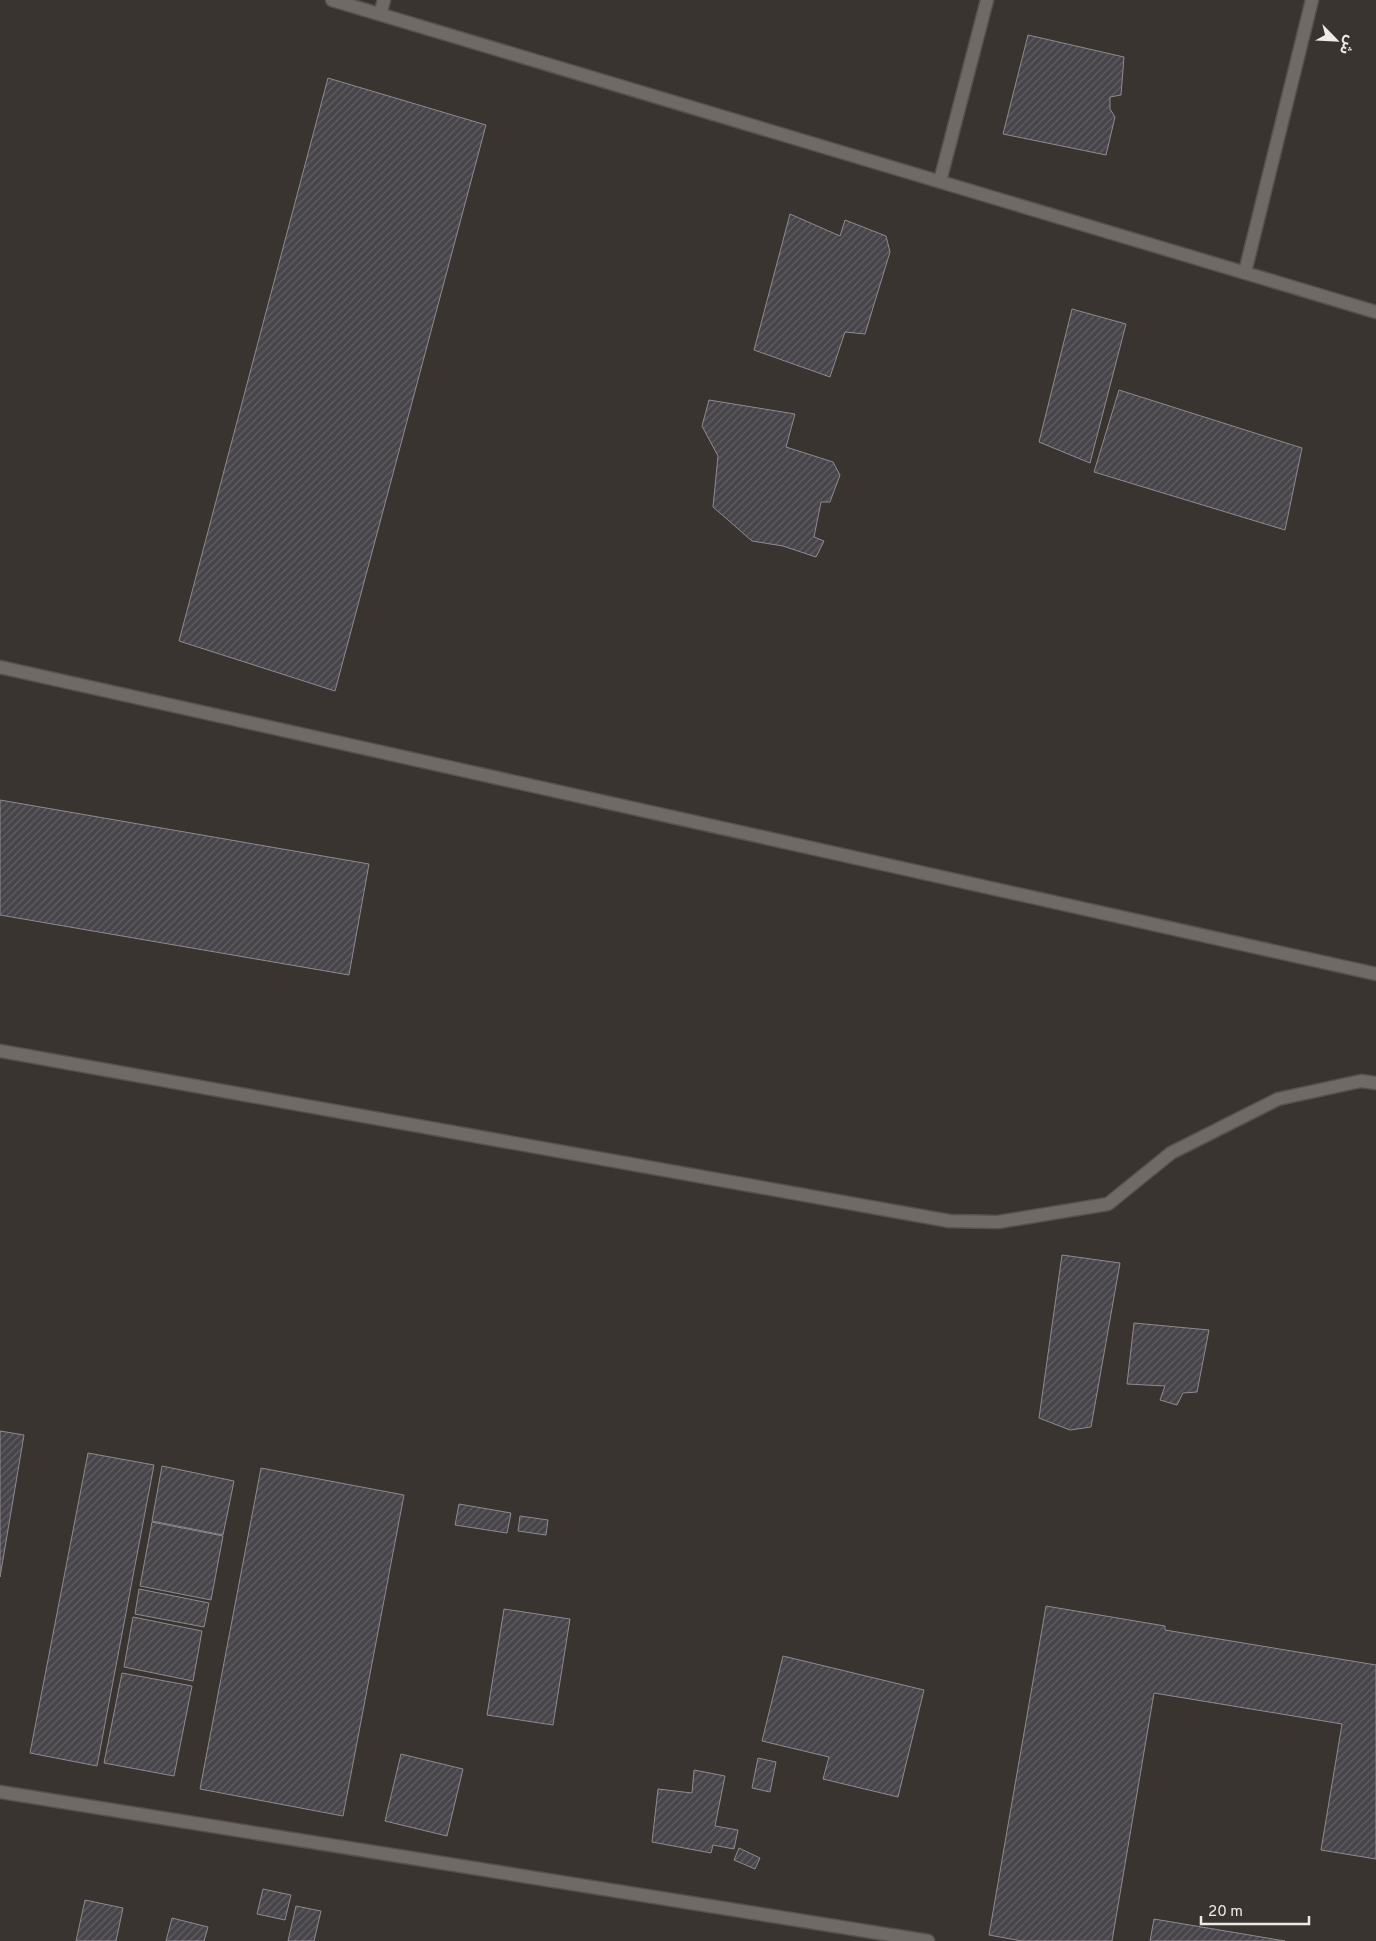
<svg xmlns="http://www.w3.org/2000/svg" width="1376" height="1941" font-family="Overpass,'Noto Sans Arabic',sans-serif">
<defs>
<pattern id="building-hatch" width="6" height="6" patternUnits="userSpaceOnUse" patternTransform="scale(1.25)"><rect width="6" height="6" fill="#48454a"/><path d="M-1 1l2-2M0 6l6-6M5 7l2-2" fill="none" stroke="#636064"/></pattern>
</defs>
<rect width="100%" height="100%" fill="#393430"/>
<path fill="url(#building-hatch)" stroke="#8e8a90" d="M1028,35L1124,57L1121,95L1110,97V109L1115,117L1106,155L1003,134Z
M328,78L486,125L335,691L179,641Z
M790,214L840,236L845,220L886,236L890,252L865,334L845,332L830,377L754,350Z
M1072,309L1126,324L1090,463L1039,442Z
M1119,390L1302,448L1285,530L1094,472Z
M709,400L795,414L786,447L833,462L840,475L830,502H821L814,537L824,541L816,557L783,546L752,541L713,507L718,456L702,426Z
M0,800L369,864L349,975L0,915Z
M1062,1255L1120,1263L1091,1427L1070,1430L1039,1418Z
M1134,1323L1209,1330L1197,1392L1183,1393L1177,1405L1160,1400L1165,1386L1127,1384Z
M0,1431L24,1435L0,1577Z
M88,1453L154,1465L97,1766L30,1753Z
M162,1466L234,1481L223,1535L152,1521Z
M261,1468L404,1495L343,1816L200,1789Z
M459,1504L511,1513L507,1533L455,1525Z
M520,1516L548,1520L546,1535L518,1531Z
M152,1522L223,1536L211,1600L140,1586Z
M139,1589L209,1603L204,1627L135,1614Z
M1046,1606L1165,1626V1630L1376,1665V1859L1321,1850L1342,1724L1154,1693L1112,1941H1022L989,1935Z
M504,1609L570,1619L553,1725L487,1715Z
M133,1617L202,1631L193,1681L124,1667Z
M783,1656L924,1690L898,1797L823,1779L829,1757L762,1741Z
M122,1673L192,1686L174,1776L104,1763Z
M401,1754L463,1769L447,1836L385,1821Z
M758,1758L776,1762L770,1792L752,1788Z
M694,1770L725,1776L715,1826L738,1830L734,1849L713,1845L711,1853L652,1842L658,1789L692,1793Z
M739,1848L760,1858L755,1869L734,1860Z
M263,1889L291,1895L285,1920L257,1914Z
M85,1900L123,1908L116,1941H76Z
M296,1906L321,1911L314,1941H288Z
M172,1918L208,1927L204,1941H166Z
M1154,1919L1285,1941H1150Z"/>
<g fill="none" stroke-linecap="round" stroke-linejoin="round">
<g stroke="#55524e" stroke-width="15">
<path id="service" d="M1245,272L1312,0"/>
</g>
<g stroke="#55524e" stroke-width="15">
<path id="minor" d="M332,0L1376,312
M380,14L384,0
M940,181L987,0
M0,667L1376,974
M0,1051L949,1221L998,1222L1108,1204L1171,1153L1278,1099L1361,1081L1376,1083
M0,1792L928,1941"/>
</g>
<use href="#service" stroke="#6f6a65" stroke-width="12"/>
<use href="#minor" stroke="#6f6a65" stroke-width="12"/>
</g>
<g transform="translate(1336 40) rotate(114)" stroke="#393430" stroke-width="4" paint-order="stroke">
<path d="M0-4L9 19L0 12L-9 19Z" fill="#edeae7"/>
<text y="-8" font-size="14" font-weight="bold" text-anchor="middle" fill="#edeae7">ش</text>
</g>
<path d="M1201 1916v8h108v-8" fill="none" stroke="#edeae7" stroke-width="2.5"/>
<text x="1208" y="1916" font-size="15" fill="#edeae7" stroke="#393430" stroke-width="4" paint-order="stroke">20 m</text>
</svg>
